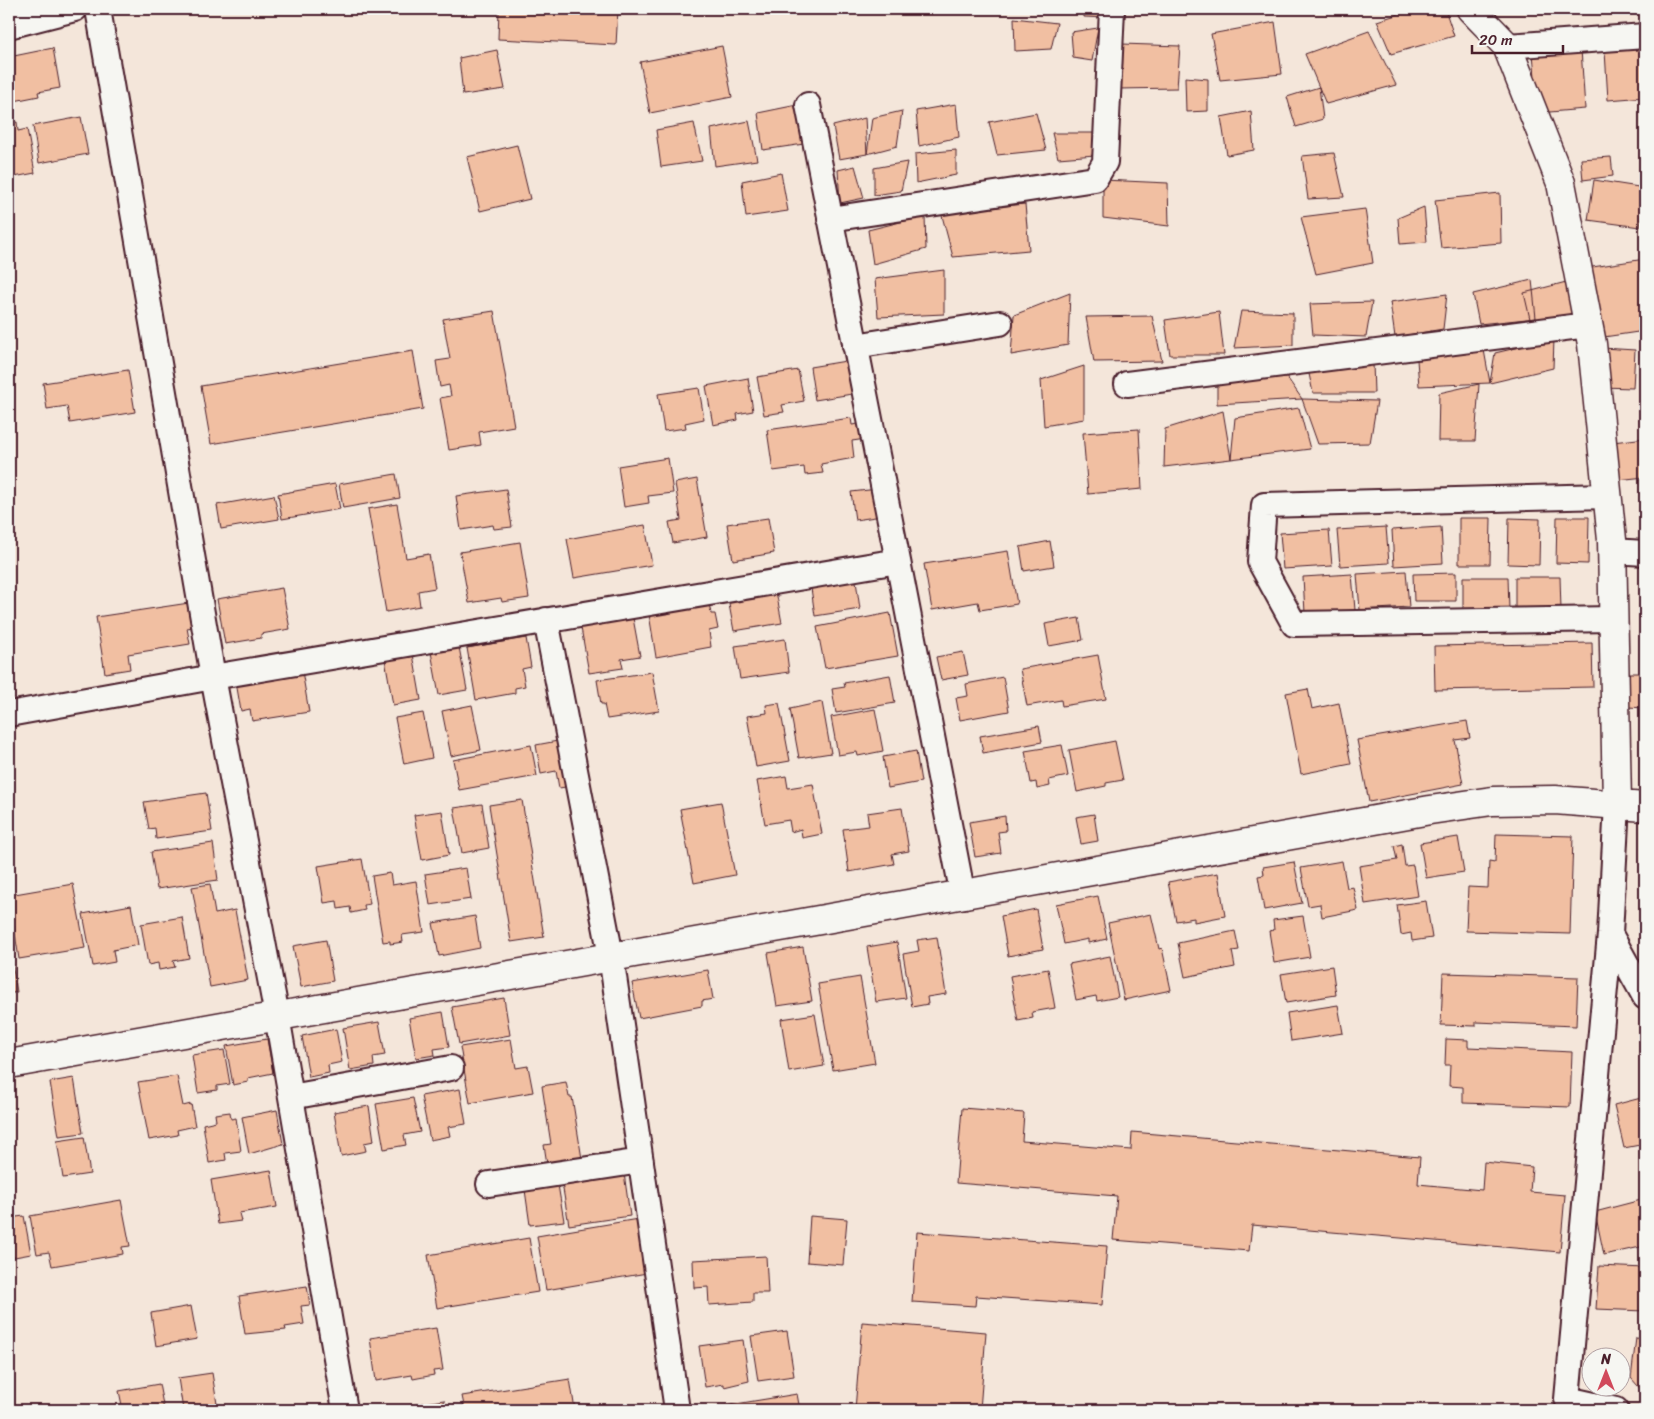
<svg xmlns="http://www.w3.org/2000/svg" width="1654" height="1419" font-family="Sriracha,sans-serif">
<rect width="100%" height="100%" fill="#f4e6da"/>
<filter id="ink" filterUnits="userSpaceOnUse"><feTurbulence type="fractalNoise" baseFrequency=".02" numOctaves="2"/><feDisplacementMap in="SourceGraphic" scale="10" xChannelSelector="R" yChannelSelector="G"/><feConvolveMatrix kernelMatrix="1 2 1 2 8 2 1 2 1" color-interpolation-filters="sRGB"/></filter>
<g filter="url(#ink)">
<path fill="#f1bfa2" stroke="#4a1f2b" d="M9,9H16L17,19L9,21Z
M499,9H618L616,45L498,39Z
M1084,9H1106L1105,18L1084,17Z
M1415,9H1445L1454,36L1391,54L1377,21Z
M1014,18L1057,23L1051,49L1015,51Z
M1275,22L1282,74L1220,80L1211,34Z
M1098,28L1092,61L1073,58L1071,32Z
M1369,31L1396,85L1326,104L1305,54Z
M1122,44L1180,46L1177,88L1118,89Z
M722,46L732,97L650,113L640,62Z
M53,48L60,88L38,92L39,96L9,102V57Z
M1581,49L1585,109L1538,113L1533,53Z
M1645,49V97L1608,100L1605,51Z
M497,50L505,89L463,95L459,58Z
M1185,77L1208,79V111L1186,112Z
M1319,87L1323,119L1296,127L1287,97Z
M956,104L959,137L919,146L916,111Z
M797,105L804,144L763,150L758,113Z
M902,111L897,146L867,154L872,118Z
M1251,111L1254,150L1227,155L1221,117Z
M1036,113L1046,150L997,155L989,122Z
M81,117L88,154L39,163L33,126Z
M865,118L867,154L839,159L833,126Z
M749,121L757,160L715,166L711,129Z
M17,122L18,131L27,129L35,173L9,178V124Z
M694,123L702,161L661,167L656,130Z
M1052,133H1094L1095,155L1058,158Z
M517,145L530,199L480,211L467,157Z
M956,150V175L916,183L915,154Z
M1334,153L1344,197L1308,199L1302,156Z
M1611,157L1613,176L1583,180L1581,159Z
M907,162L901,191L874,195V168Z
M855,166L864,198L840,203L838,170Z
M781,173L788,211L746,217L742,181Z
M1103,180L1168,183L1169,226L1103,218Z
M1594,180L1645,188L1640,227L1588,220Z
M1500,193L1501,243L1441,248L1435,200Z
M1025,204L1029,250L953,257L941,212Z
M1424,207L1427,242L1400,244L1398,218Z
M1365,209L1373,263L1316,274L1301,217Z
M925,216L926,249L873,264L868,230Z
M1645,259V331L1597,338L1586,268Z
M944,270V314L878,317L875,279Z
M1532,280L1536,318L1479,324L1473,294Z
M1570,281L1579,326L1534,336L1524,293Z
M1070,293L1068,345L1011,355L1014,315Z
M1447,294L1443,329L1395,337L1390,302Z
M1372,302L1366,337L1313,335L1310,304Z
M494,311L514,426L479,432L481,445L449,450L440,398L451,396L449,385L440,387L436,361L450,359L443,319Z
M1241,311L1293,313V345L1234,348Z
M1219,312L1224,355H1170L1165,320Z
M1152,316L1162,361L1094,362L1086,317Z
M1554,339L1553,368L1490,383L1495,353Z
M1602,348L1635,350L1633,388L1601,387Z
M1484,350L1490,383L1419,386L1417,360Z
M413,351L423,409L211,444L201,386Z
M846,361L852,394L815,400L810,367Z
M1373,363L1374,393H1313L1308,369Z
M1084,366V419L1044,426L1041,380Z
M128,370L135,412L70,423L67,406L47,409L43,383Z
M798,370L804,401L782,405L784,412L764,415L757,377Z
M1284,373L1302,399L1217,404V383Z
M748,378L753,411L737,414L738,420L713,425L706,386Z
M1479,384L1475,441H1438L1439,393Z
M699,388L704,419L685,423L686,428L664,431L658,394Z
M1302,399L1377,401L1370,443L1318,444Z
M1299,408L1310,449L1231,459L1235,418Z
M1223,411L1231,459L1164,467L1165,429Z
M851,418L852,425L864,423L866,439L852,441L854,458L821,464L823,473L805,475L804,467L773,471L767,430Z
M1139,429L1142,489L1088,494L1083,433Z
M1645,438V477L1617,480L1613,442Z
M668,458L673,493L648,496L649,503L624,507L618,466Z
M396,474L400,498L343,508L339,484Z
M697,479L707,537L673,543L669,522L681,520L675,483Z
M335,484L340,509L282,519L278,494Z
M506,489L512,527L494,529L493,525L461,530L456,496Z
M878,489L882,516L855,520L851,492Z
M274,495L279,519L221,529L217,505Z
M397,504L406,558L429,554L435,588L418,591L420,606L386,612L368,509Z
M1557,517H1589L1588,564L1556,563Z
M768,518L774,553L733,560L727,524Z
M1459,518H1491L1490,564H1459Z
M1509,518L1540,519L1539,565L1508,564Z
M645,525L652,565L574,578L567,539Z
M1386,527L1389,563L1340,566L1337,530Z
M1441,527L1443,563L1394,566L1392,530Z
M1329,530L1332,566L1283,569L1280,533Z
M1050,541L1054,566L1024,571L1020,547Z
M520,542L529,598L502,602L501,598L469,603L460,552Z
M1008,551L1017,604L980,610L978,602L932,610L924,564Z
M1406,571L1409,607L1360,610L1357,574Z
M1456,573V601H1414L1413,574Z
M855,574L860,609L815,616L810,581Z
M1352,574L1355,610L1305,613L1303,577Z
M1463,577H1508L1509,610L1463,611Z
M1515,577H1560L1561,610L1515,611Z
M282,588L290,629L261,634V638L225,644L217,599Z
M776,591L782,623L734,631L728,599Z
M189,603L193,627L187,628L190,644L128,654L130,669L105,673L96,617Z
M709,603L711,614H715L718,629L709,631L711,647L656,657L649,614Z
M890,613L898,656L825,668L817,627Z
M624,614L625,619L633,618L640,656L621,659L623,668L589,673L580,622Z
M1079,618L1083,640L1049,646L1045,624Z
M526,638L531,667L522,669L525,686L515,688V693L476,700L467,648Z
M785,639L789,672L740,679L735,646Z
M1592,643L1593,687L1435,690L1434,646Z
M459,647L467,690L439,695L431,652Z
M963,652L968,675L941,680L936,657Z
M413,654L421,700L393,705L385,659Z
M1098,655L1106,699L1062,706L1061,700L1027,706L1020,669Z
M302,671L309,712L252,721L250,709L241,711L236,682Z
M652,672L659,711L607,719L604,704H601L597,680Z
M1628,673H1645V708L1628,707Z
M890,675L895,703L836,713L832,689L845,687L844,683Z
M1003,677L1009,711L960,720L956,698L968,696L966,684Z
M1308,689L1312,709L1339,703L1351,764L1301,774L1286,693Z
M822,702L831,753L799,758L790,709Z
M779,703L790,761L756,767L747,716L767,713L766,705Z
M472,705L481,750L451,756L442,711Z
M875,709L883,751L858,756L857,752L838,755L831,717Z
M423,713L432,758L404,764L395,718Z
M1467,721L1470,738L1455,740L1463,784L1369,802L1357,740Z
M1039,726L1042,742L983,753L980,736Z
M563,740L572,786L559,788L556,771L541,774L536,745Z
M1115,741L1123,780L1106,783V786L1077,792L1069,750Z
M531,745L537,776L459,790L453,760Z
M1062,745L1068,776L1049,780L1050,786L1037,789L1036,782L1031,783L1025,751Z
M916,751L921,782L888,788L883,757Z
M786,776L788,788L813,784L822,834L802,838L801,829L791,832L789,820L765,824L757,781Z
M206,793L212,831L156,839L155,828L149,829L144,802Z
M522,800L544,937L511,942L489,805Z
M721,802L735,875L694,883L680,809Z
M482,804L489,848L462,853L454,808Z
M902,808L909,851L892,854L894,864L849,872L843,829L869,826L867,813Z
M442,811L449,855L422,860L414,815Z
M1094,814L1098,841L1081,844L1076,817Z
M1005,816L1006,831L998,832L1001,853L975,857L969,822Z
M1496,834L1573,836L1570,934L1466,931L1468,887L1488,888L1489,861L1495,862Z
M1458,837L1464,872L1426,878L1420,843Z
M213,843L218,880L157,889L151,852Z
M1402,844L1405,866L1413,865L1418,896L1365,904L1359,866L1397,860L1394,846Z
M362,859L370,904L364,905L365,910L351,913L350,907L338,909L337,901L324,903L318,866Z
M1342,861L1347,888L1353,887L1358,910L1322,917L1320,904L1308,906L1301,868Z
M1294,862L1302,903L1264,910L1258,876L1264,875L1263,867Z
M466,868L471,899L430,905L425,874Z
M390,873L392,885L416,881L424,932L402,935L403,942L390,944V941L383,942L372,876Z
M1218,873L1225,916L1194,922V918L1176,921L1168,882Z
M73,884L85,948L19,959L9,895Z
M210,884L215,914L235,910L248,980L210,987L192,887Z
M1098,896L1107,939L1088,943V939L1064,944L1056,904Z
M1426,901L1432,938L1412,941L1411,933L1401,935L1397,905Z
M131,905L138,945L113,950L115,962L93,966L83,914Z
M1036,909L1043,949L1008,956L1001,916Z
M1151,914L1159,949L1162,948L1171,990L1124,1000L1108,923Z
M475,916L480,948L439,956L433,923Z
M1303,916L1310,957L1274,963L1269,931L1274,930L1273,920Z
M182,917L189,958L173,961L175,967L159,970L158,963L148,965L141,924Z
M1235,931L1239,950L1232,951L1235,967L1185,977L1178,943Z
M937,937L946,994L927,997L928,1004L912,1007L903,954L919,951L917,940Z
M326,940L333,981L301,987L293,946Z
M897,942L906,998L876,1002L867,947Z
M9,944L17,992L9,994Z
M803,947L812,1001L777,1006L768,953Z
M1110,956L1118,997L1097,1001L1096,996L1076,1000L1069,964Z
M1332,966L1336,995L1286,1003L1281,974Z
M1048,969L1055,1008L1032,1012L1033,1018L1018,1021L1010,976Z
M708,970L713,999L702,1001V1006L639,1018L632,983Z
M1443,973L1578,977L1576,1026L1476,1022V1026L1441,1025Z
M860,977L875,1063L833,1070L818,984Z
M504,998L510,1035L459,1044L452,1007Z
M1338,1005L1343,1033L1291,1041L1287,1013Z
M443,1012L449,1047L434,1049L435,1055L416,1058L409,1018Z
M815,1014L824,1066L789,1072L781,1019Z
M379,1022L385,1055L373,1057L374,1066L350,1070L343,1028Z
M336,1029L342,1062L328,1065L329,1073L309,1077L302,1036Z
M267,1039L273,1073L248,1078V1082L233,1085L226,1046Z
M511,1039L516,1068L528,1066L533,1092L470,1103L460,1047Z
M1446,1039L1468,1040V1047L1572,1052L1570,1107L1463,1103V1087L1449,1086L1450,1065H1445Z
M224,1050L230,1084L217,1086V1090L198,1093L192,1055Z
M177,1076L183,1106L191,1104L195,1126L177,1130L178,1135L149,1140L138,1082Z
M74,1078L83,1133L59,1136L50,1082Z
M566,1082L569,1097H572L582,1159L547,1164L544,1145L551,1144L542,1086Z
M460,1089L466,1124L448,1127L450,1136L430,1140L421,1096Z
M1645,1097V1144L1624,1148L1614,1105Z
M413,1098L420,1132L404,1135L406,1145L384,1149L376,1104Z
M369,1106L374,1141L364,1143L366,1151L341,1156L334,1112Z
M962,1108L1024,1113L1022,1141L1131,1150L1132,1132L1420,1157L1418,1184L1482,1190L1484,1162L1532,1167L1530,1192L1565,1195L1560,1252L1252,1225L1249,1251L1113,1240L1117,1196L956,1183Z
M277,1110L283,1144L249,1154L242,1117Z
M230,1112L231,1119L236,1118L241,1151L225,1153L226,1160L209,1163L203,1124L216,1121L215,1114Z
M84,1137L90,1174L63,1178L57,1141Z
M271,1170L277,1207L239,1213L241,1221L218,1224L211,1180Z
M624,1173L630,1216L569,1225L562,1183Z
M558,1185L564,1221L530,1225L525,1190Z
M121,1200L130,1246L122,1247L123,1254L52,1266L49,1252L37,1254L30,1216Z
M1641,1200L1645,1222V1246L1604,1255L1595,1212Z
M24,1216L31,1254L9,1258V1218Z
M810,1216L847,1219L843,1265L807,1262Z
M638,1219L647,1273L546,1290L537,1236Z
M917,1232L1107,1246L1102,1305L976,1296L975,1306L912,1302Z
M529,1238L538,1292L437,1308L428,1255Z
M766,1256L768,1293H753V1302L709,1305L708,1287L694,1288L693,1260Z
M1599,1266L1645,1268V1311L1596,1309Z
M307,1286L310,1305L301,1306L304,1324L285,1327L286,1330L245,1334L239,1296Z
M191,1306L197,1339L156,1346L151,1313Z
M862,1322L986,1332L980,1410H855Z
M436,1328L443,1370L433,1371L434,1375L413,1379L412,1375L376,1381L370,1338Z
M787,1331L794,1376L758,1381L751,1336Z
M1636,1338L1645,1339V1394L1631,1378Z
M743,1340L749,1381L724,1387V1384L705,1387L699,1346Z
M212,1373L218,1410H183L178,1378Z
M570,1379L575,1410H465L462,1396Z
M159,1384L164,1410H123L119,1391Z
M797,1394L800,1410H705V1409Z
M444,1400L445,1410H385V1409Z
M294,1405L295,1410H257Z"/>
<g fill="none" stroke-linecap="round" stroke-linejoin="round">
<g stroke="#4a1f2b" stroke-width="28">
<path id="street" d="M98,9L213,677L277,1016L345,1410
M9,26L75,9
M1507,46L1645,36
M808,105L898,561
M830,219L1095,179L1105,162L1112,9
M855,346L1000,323
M1127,384L1588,325
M1607,496L1264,505L1260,562L1294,624L1614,619
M1612,551L1645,553
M546,620L611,956L677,1410
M9,714L213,677L898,561L963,896
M1610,934L1645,997
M291,1097L451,1068
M489,1184L641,1161
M1616,1410L1567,1399L1610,934L1617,804"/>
</g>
<g stroke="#4a1f2b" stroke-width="31">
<path id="secondary" d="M1471,9L1507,46L1561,183L1592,344L1612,540L1617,804
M9,1064C482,979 957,897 1430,810L1492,801L1555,800L1645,807"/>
</g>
<use href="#street" stroke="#f6f6f2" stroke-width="24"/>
<use href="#secondary" stroke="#f6f6f2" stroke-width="28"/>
</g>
</g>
<rect width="1654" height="1419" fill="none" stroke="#f6f6f2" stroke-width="30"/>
<rect x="15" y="15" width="1624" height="1389" fill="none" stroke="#4a1f2b" stroke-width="2" filter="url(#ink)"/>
<g transform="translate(1606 1372)"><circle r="24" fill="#f6f6f2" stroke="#b1a0a2"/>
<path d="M0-4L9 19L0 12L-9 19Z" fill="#d1495b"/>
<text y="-8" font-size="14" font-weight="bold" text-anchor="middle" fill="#4a1f2b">N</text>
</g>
<path d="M1472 45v8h91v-8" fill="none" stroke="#4a1f2b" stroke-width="2.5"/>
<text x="1479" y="45" font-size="15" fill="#4a1f2b" stroke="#f6f6f2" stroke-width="4" paint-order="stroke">20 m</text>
</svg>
